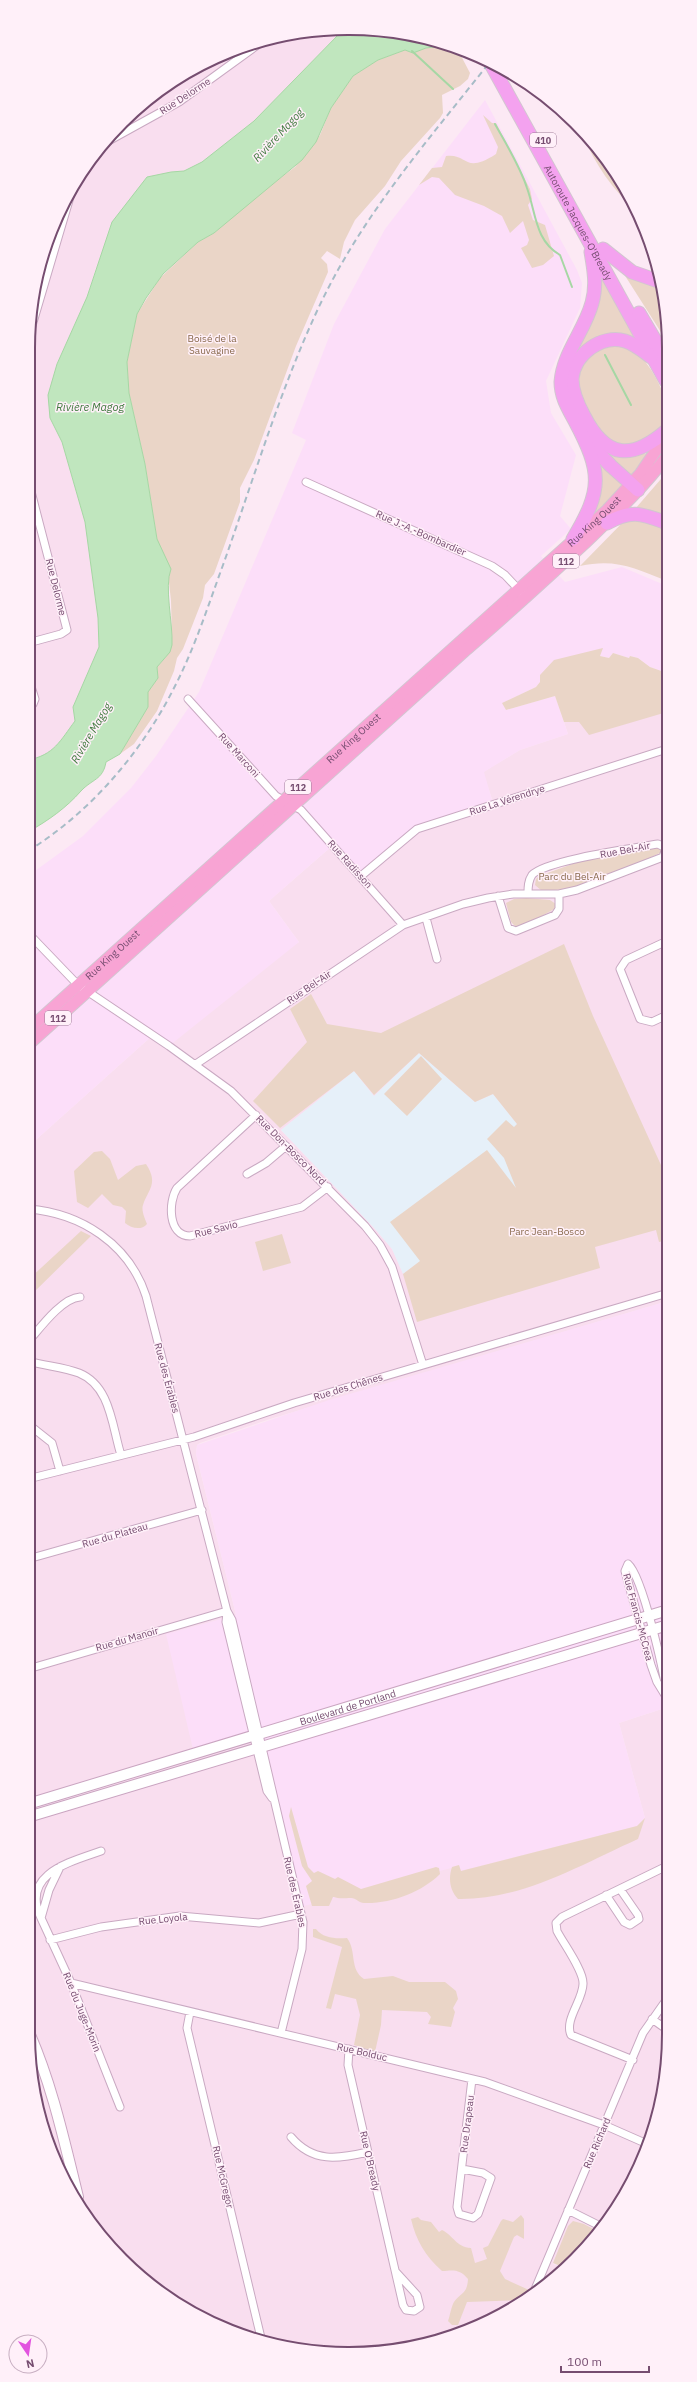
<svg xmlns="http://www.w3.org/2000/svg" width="697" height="2382" font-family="'IBM Plex Sans',sans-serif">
<rect width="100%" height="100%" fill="#fce9f4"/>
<path fill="#f9deef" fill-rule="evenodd" d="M336,29L339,34L254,121L202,162L184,171L171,172L96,268L87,297L57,364L50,418L62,442L85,522L98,616L99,647L73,707L75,721L57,745L42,758L28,760V349L34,286L52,226L82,171L122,122L170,82L226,52L286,34Z
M611,707L652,715L667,712L668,1301L270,1419L200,1443L197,1445L196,1454L236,1615L257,1740L459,1865L645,1818L619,1723L668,1707L669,2033L663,2096L626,2194L599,2232L584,2224L553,2264L565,2268L544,2288L490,2321L432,2343L327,2353L265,2343L207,2321L154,2288L108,2245L52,2156L34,2096L28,2033V1147L153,1035L299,942L269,901L332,846L402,835L413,827L492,799L483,772L520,750L568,734L564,722ZM659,847L542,874L578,862ZM550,900L556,904L516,927L513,926L511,922ZM355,1072L373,1097L403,1273L392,1249L375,1229L281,1130Z"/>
<path fill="#fcdef9" d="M485,100L577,270L582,283L580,308L546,381L551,413L576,455L560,516L571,529L541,556L565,582L622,567L667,586V673L650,667L638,658L630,656L629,658L613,653L609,658L600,656L602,649L540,682L536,687L503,703L506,710L555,696L568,734L520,750L484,772L492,800L413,827L358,875L332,846L269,901L299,942L169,1046L153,1035L28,1147V876L83,836L131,788L156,756L199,692L306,440L292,433L334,324L385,229Z
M668,1301V1707L619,1723L645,1818L637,1826L460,1871L459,1866L300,1907L257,1740L195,1758L166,1634L236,1615L196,1454L197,1445L329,1400Z"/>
<path fill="#e6f0f9" d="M419,1053L475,1102L493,1094L518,1125L517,1190L403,1274L392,1249L375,1229L281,1130L354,1071L374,1096Z"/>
<path fill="#ead5c7" d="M442,46L459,52L470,73L468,79L460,86L442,95L443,113L440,118L401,161L385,186L355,220L344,242L340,259L327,251L321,258L327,264L328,272L296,346L254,460L240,488V502L214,574L205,585L203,598L183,649L177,658L174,671L157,711L134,744L120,754L148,707V692L158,678L157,667L166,657L172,637L171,601L168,573L157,539L145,464L129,393L127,362L137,314L160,278L198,242L214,233L256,196L295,167L320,135L331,108L353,76L378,60L405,50L413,53L426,48Z
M483,115L492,123H496L530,189L532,199L528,205L533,220L545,225L554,256L543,265L532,268L521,248L527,245L529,240L523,221L510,233L502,216L484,206L455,195L439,178L432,177L419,185L432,168L442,167L446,156C468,153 464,175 496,154L498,147Z
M582,133L636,207L638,213C613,190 595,165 582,133Z
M45,249L48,254L39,285L34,288Z
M600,271L638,341C610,331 572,341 568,377C566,390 572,403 578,415C595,446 610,462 648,453L627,481L593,516L600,494L598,462L569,404L565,380L568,365L596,303Z
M622,271L660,285L666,307V340Z
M605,345C611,346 623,344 629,347C647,356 672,399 666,419C663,434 647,440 635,447C629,446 620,446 614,443C594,432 575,399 577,376C578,362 594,352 605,345Z
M667,472V517L635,509Z
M635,517L667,528V581C635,568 615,558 580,566L627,518Z
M603,648L600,656L609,658L613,653L629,658L630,656L638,658L650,667L667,673V712L589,735L579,722H564L555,696L506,710L502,703L536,687L540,682V675L554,660Z
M658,847L662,850L660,853C622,870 584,890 542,891L535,885L536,879L539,876L578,862Z
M526,898L550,900L556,904V908L524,926L516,927L511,922L506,903L514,899Z
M564,944L593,1016L666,1176H668V1240L659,1242L656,1230L595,1247L600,1268L417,1322L403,1274L420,1261L390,1222L487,1150L516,1188L504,1158L487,1139L506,1120L514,1127L517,1124L493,1094L475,1102L419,1053L374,1095L354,1071L280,1128L253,1101L307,1042L290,1009L311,994L327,1024L381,1033Z
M421,1056L442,1079L407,1116L384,1094Z
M102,1151L110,1159L118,1180L136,1166L146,1164C159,1184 148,1189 143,1205C141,1210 145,1219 147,1224C141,1231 131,1228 125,1223L126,1211L122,1207L113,1205L102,1194L88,1208L77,1202L74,1171L94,1152Z
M81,1231L91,1236L28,1298V1280Z
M282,1234L291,1263L263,1271L255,1242Z
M291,1807L308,1867L314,1873L318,1871L335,1879L338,1877L361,1889L436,1867L439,1868L440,1874C422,1892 391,1904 364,1903C359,1903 356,1898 351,1898C344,1898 340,1899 333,1897L329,1906H312L306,1886L312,1881L302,1866L289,1816Z
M645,1818L638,1839C580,1865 523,1900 458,1899C450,1890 448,1879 452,1867L459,1865L461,1871L637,1826Z
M313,1929H316C323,1938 335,1939 347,1938C357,1951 349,1969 364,1979L393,1976L409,1982H445L456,1991L458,1999L453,2008L455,2012L451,2027L428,2024L431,2017L427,2012L382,2010L381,2025L375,2052L354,2045L360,2015L356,1999L335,1994L331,2009L326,2008L342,1947L313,1937Z
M521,2215L524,2219V2239L517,2235L514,2237L500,2271L505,2279L529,2290L524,2300L467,2302L458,2325H452L448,2321C450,2316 451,2307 454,2302C461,2292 467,2295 468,2279C460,2269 454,2270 442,2271C425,2256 416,2240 411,2219L418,2217L421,2220L431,2222L439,2232L442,2230C453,2235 456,2247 471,2248L475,2263L487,2259L483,2248L488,2246L501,2221L503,2219L513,2222Z
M573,2221L584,2224L599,2232L590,2245L565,2268L553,2263L568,2226Z"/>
<path fill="#c0e6be" stroke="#a6d7a4" d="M348,28L411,34L442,46L426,48L413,53L405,50L378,60L353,76L331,108L316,142L302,160L214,233L198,242L163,274L146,298L137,314L127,362L129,393L145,464L157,539L171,569C164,587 173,622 172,645L170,652L157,667L158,678L148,692V707L120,754L106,762C103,780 92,779 81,791C66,808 49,820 28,832V760C54,755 60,741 75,721L73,707L99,647L98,618L85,522L62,442L50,418L48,395L57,364L87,297L112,222L147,177L171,172L184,171L202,162L254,121L339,34Z"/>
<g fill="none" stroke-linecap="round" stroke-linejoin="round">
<path stroke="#a6d7a4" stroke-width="2" d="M412,51L453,89
M495,124C506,144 520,166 527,188C536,213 535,241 560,255L572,287
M605,355L631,405"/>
<g stroke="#c9a9c2" stroke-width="9">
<path id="street" d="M103,144L179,102L263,41
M47,244L54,250
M29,336L73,187
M28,480L67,630L61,634L28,643
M306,482L492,566L505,575L521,592
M28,677L35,699L33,704L28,707
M188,699L276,796L301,810L403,925
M361,876L417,829L667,749
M498,896L508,928L516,931L555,915L559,909V894
M426,918L437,959
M28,933L78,985L169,1046L231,1091L365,1226L380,1245L392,1267L423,1365
M667,941L626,960L620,969L640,1019L652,1022L667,1015
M196,1064L403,925L463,904L488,898L513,894H559L577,890L663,857L666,848L658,844C635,848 545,860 532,875C528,881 528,887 528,893
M668,1094V1099
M256,1115L177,1188C168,1202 168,1236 190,1236L302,1207L328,1187
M247,1174L266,1163L286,1146
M28,1209C81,1213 129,1244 146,1296L227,1611L232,1620L303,1922L302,1949L281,2033
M28,1342C40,1328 62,1298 80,1297
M28,1361C45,1366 63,1367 79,1373C111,1386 112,1427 121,1455
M28,1424L52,1443L60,1471
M28,1479L194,1437L294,1403L668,1293
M28,1559L202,1510
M227,1612L226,1622L267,1791L272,1798
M28,1669L227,1611
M667,1696C664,1673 643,1577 628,1564L625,1571L651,1665L657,1682L668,1700
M60,1867L49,1890L41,1918C20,1874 70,1862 101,1851
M606,1895L624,1922L630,1925L639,1919L638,1915L620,1889
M41,1918L71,1983L120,2107
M50,1940L101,1927L180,1916L259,1923L301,1914
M71,1983L485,2082L604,2125L645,2143
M190,2012L187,2028L262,2342
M652,2019L669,2031
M349,2049L348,2065L403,2305L406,2310L414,2311L420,2307L417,2295L396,2272
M633,2060L571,2035C564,2020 583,2000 583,1984C584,1971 563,1943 557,1931L556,1923L562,1917L669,1865
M291,2137C313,2163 338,2159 368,2152
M462,2169L483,2173L491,2178L478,2214L473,2218L459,2214L457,2207L472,2079
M568,2210L602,2227
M533,2294L643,2033L669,1996"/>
</g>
<g stroke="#caa5c1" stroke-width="12">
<g id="secondary">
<path id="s1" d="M28,1804L668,1610"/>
<path d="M28,1817L668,1625"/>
<path d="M28,2030C52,2084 64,2140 78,2197"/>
</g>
</g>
<g stroke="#d3c6d1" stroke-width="13">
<g id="primary">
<path id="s2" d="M28,1030L607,510L640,474L666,436"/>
<path d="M28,1045L467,649C507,615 546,579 585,543C614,515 643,488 667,456"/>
</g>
</g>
<g stroke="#d3c6d1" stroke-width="15">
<g id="highway">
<path id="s3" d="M491,64L666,381"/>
<path d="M603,249L632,272L658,281"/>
<path d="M639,313L666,359"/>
<path d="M651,357C643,351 635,344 625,341C602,334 574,354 572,379C572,392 578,405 584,416C606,459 632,460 666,431"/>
<path d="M589,443L611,466L638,490"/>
<path d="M607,523C632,509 642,514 667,523"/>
<path d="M573,539C603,489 602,472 575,421C568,408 561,397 561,382C563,353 585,330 592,303C597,286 594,269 591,252"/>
</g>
</g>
<use href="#street" stroke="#fff" stroke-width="7"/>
<use href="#secondary" stroke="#fff" stroke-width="10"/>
<use href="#primary" stroke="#f8a4d4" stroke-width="11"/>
<use href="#highway" stroke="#f4a2ef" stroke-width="13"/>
<path stroke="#a7bcc7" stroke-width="2" stroke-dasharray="6 4" stroke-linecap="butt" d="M28,851C91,812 142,752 175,686C195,647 208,606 223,565C253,481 279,393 317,311C360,218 426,143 489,63"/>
</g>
<g text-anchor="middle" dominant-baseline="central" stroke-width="3" stroke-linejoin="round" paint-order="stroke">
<g fill="#fff0f9" stroke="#9f7e99" stroke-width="1">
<rect x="530" y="133" width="26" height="14" rx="3"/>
<rect x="553" y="554" width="26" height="14" rx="3"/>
<rect x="285" y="780" width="26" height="14" rx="3"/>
<rect x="45" y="1011" width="26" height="14" rx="3"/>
</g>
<g font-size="9" font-weight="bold" fill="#764d70">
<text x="543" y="140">410</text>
<text x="566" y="561">112</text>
<text x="298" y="787">112</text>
<text x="58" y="1018">112</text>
</g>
<g font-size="10" fill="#764d70" stroke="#fff0f9">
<text transform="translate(185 96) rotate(-33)">Rue Delorme</text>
<text stroke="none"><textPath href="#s3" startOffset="181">Autoroute Jacques-O'Bready</textPath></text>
<text stroke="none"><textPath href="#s2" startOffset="761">Rue King Ouest</textPath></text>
<text transform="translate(421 533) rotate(24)">Rue J.-A.-Bombardier</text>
<text transform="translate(56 587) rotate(76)">Rue Delorme</text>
<text stroke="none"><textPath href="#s2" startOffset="437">Rue King Ouest</textPath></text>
<text transform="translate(239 755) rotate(48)">Rue Marconi</text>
<text transform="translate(507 800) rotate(-18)">Rue La Vérendrye</text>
<text transform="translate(625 850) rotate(-11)">Rue Bel-Air</text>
<text transform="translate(350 864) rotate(48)">Rue Radisson</text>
<text stroke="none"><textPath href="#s2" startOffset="113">Rue King Ouest</textPath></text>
<text transform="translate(309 987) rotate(-34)">Rue Bel-Air</text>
<text transform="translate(291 1150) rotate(45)">Rue Don-Bosco Nord</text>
<text transform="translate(216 1229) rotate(-14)">Rue Savio</text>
<text transform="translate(167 1378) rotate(75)">Rue des Érables</text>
<text transform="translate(348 1387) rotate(-17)">Rue des Chênes</text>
<text transform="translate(115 1535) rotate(-16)">Rue du Plateau</text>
<text transform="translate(638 1617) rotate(75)">Rue Francis-McCrea</text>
<text transform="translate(127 1639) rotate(-16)">Rue du Manoir</text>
<text stroke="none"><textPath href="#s1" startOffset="334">Boulevard de Portland</textPath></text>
<text transform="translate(295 1892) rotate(77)">Rue des Érables</text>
<text transform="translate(163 1919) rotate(-6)">Rue Loyola</text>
<text transform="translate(82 2012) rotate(68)">Rue du Juge-Morin</text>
<text transform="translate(362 2052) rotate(13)">Rue Bolduc</text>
<text transform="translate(467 2124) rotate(-83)">Rue Drapeau</text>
<text transform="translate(597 2143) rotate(-67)">Rue Richard</text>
<text transform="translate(370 2161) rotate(77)">Rue O'Bready</text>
<text transform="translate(223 2177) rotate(77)">Rue McGregor</text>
</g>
<g font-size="10" fill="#88694b" stroke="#fff0f9">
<text x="212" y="338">Boisé de la<tspan x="212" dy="12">Sauvagine</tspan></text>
<text x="572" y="876">Parc du Bel-Air</text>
<text x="547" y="1231">Parc Jean-Bosco</text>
</g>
<g font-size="11" font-style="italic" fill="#427b40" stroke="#fff0f9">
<text transform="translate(278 135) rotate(-47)">Rivière Magog</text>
<text x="90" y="407">Rivière Magog</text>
<text transform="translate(91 733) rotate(-59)">Rivière Magog</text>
</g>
</g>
<path d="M0 0H697V2382H0ZM348 35H349A313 313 0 0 1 662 348V2034A313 313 0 0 1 349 2347H348A313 313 0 0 1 35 2034V348A313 313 0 0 1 348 35Z" fill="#fff0f9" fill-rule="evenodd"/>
<path fill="none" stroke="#764d70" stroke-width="2" d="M348 35H349A313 313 0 0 1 662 348V2034A313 313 0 0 1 349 2347H348A313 313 0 0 1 35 2034V348A313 313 0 0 1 348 35Z"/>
<g transform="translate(28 2354) rotate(167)"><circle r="19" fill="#fff0f9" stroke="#c8afc2"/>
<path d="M0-3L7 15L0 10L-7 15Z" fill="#e253df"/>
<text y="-6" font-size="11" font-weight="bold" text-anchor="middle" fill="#764d70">N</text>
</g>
<path d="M561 2366v6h88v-6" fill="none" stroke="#764d70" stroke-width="2"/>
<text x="567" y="2366" font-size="12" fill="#764d70" stroke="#fff0f9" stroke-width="3" paint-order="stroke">100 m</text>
</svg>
